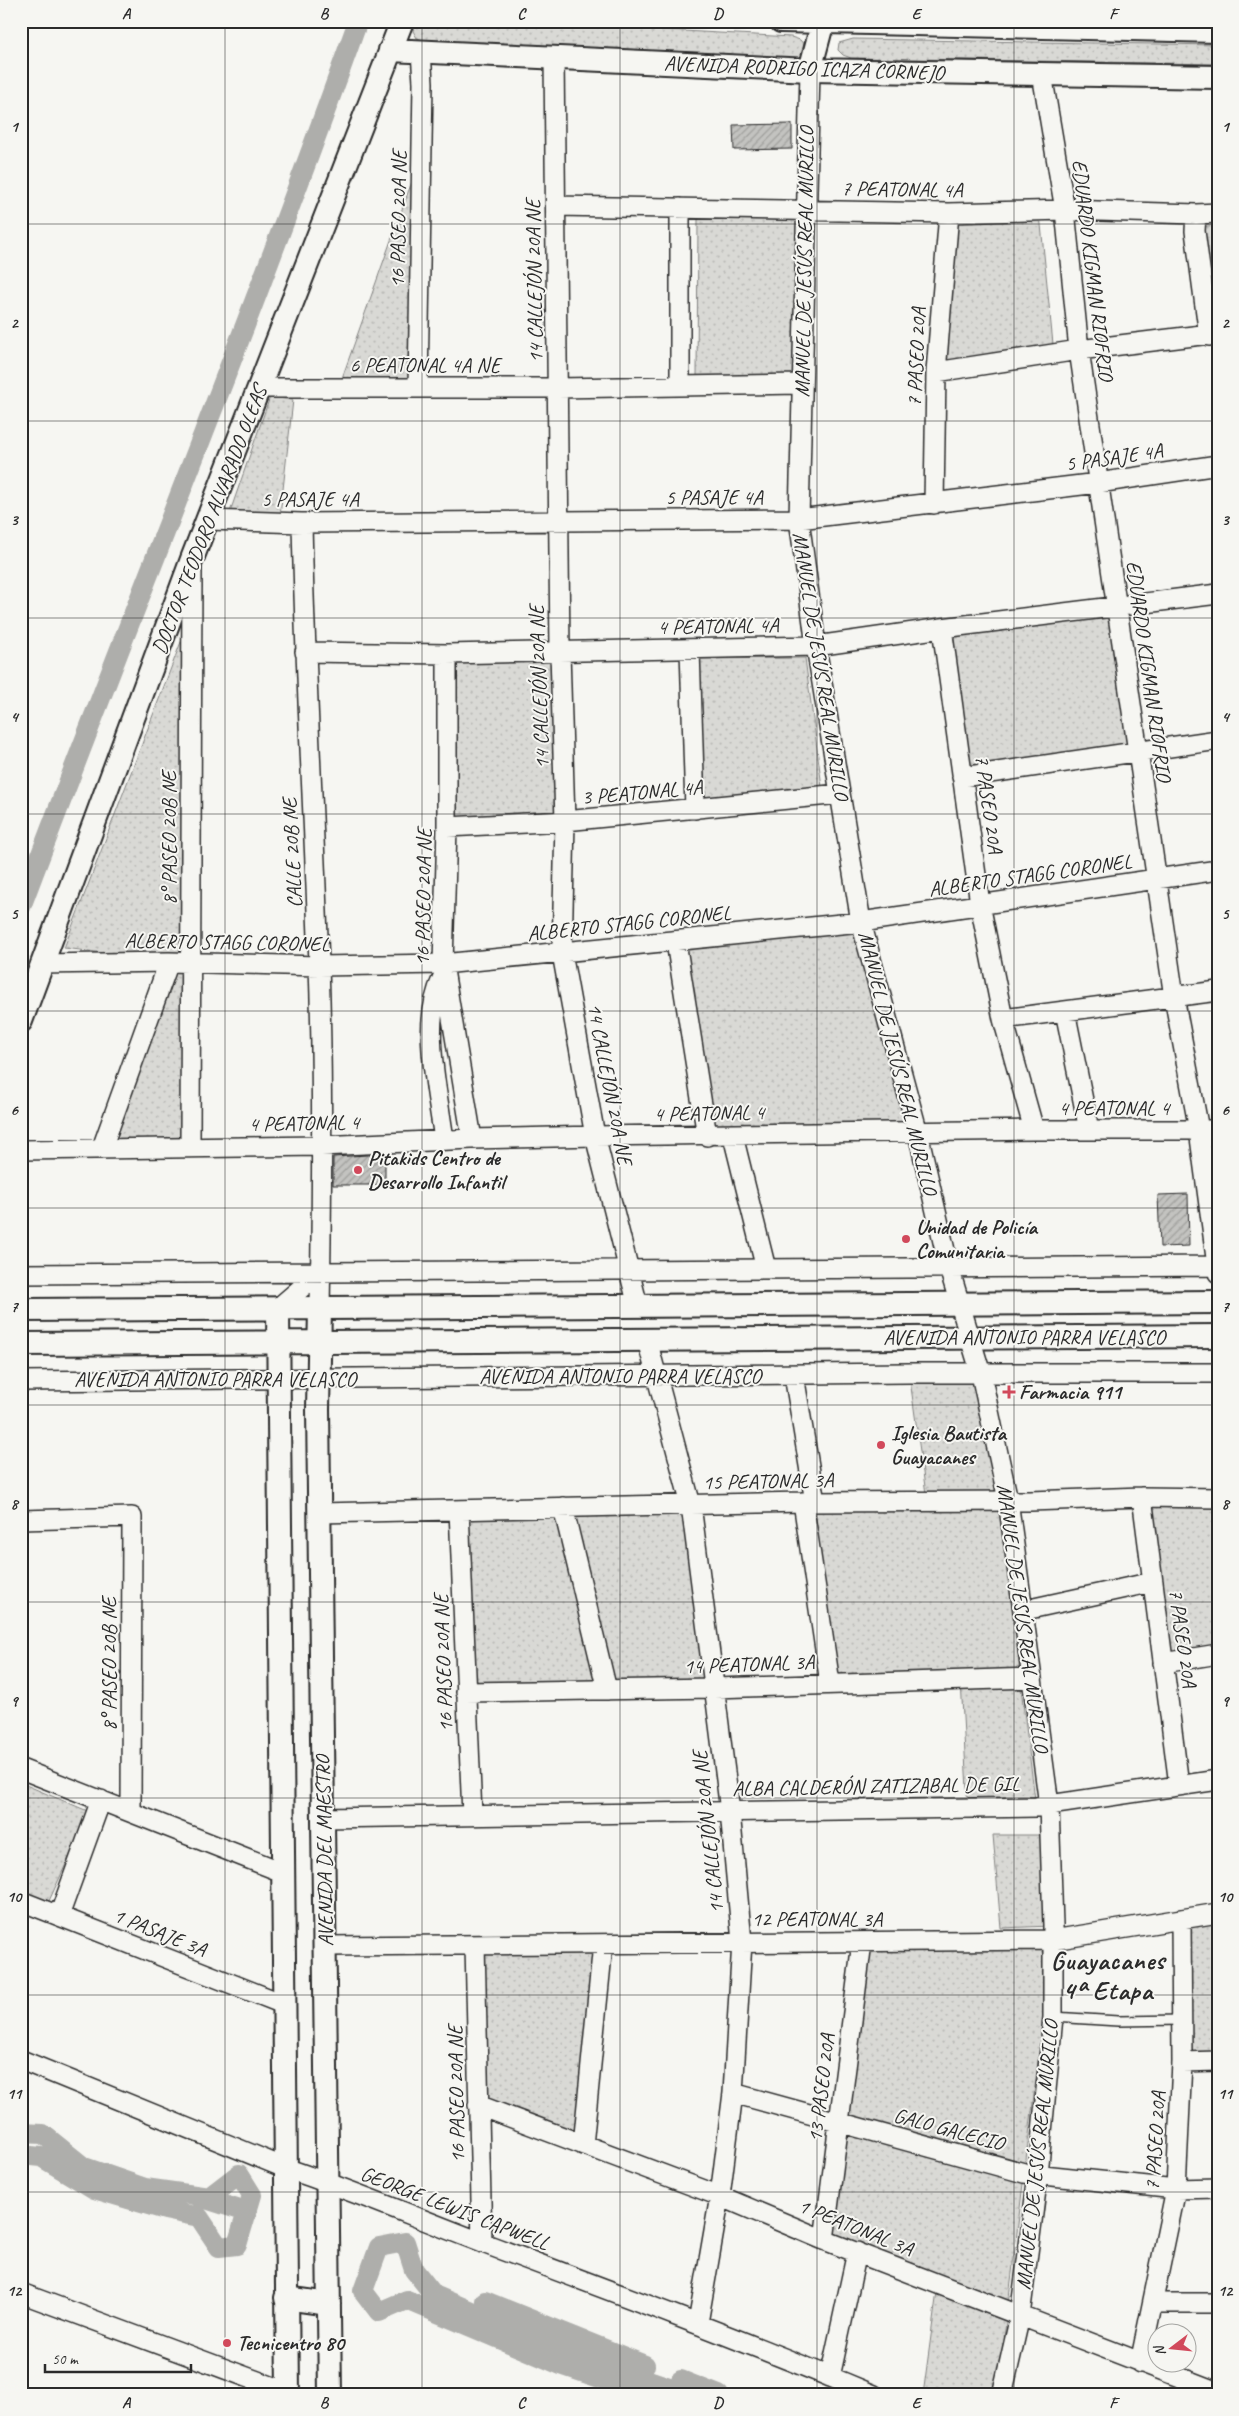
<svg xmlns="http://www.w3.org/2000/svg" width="1239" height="2416" font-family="Caveat,sans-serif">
<defs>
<pattern id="park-dots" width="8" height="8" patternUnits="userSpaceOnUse" patternTransform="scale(1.25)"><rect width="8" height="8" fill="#d9d9d5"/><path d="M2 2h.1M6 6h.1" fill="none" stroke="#babab7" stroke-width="1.8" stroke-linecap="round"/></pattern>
<pattern id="building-hatch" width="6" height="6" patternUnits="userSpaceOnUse" patternTransform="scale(1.25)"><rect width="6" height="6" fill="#c3c3c0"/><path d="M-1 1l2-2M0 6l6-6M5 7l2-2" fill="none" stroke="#9f9f9c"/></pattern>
</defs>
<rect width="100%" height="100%" fill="#f6f6f2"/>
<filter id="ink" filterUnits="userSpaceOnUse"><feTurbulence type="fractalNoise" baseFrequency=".02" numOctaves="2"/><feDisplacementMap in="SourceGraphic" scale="10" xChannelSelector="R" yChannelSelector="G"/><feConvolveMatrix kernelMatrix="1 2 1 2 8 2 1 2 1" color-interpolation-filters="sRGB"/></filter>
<g filter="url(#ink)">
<path fill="url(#park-dots)" stroke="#828280" d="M415,21H503L791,37L800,40L807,48L803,57L795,60L426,41L417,38L413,31Z
M853,39L1218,45V64L851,58L843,55L838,50L839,43Z
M416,170L414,382L341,381Z
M951,215H1040L1054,354L938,371Z
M698,218L797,219L793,378H697Z
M1218,225V330L1196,227Z
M270,397L293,400L280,516L230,512Z
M1117,607L1138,752L962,777L942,628Z
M192,613L190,1146L102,1148L169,963H184L64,948Z
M560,652L565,821L447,827V654Z
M805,658L822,787L696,801L686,659Z
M861,922L918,1133L707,1136L676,942Z
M909,1373L981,1374L1008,1500L1020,1680L1036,1807L968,1808L961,1681L830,1683L803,1503L927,1501Z
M1142,1497L1218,1498V1654L1163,1663Z
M690,1505L714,1685L466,1690L459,1510Z
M21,1783L90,1812L48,1903L21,1892Z
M993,1835H1040L1051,1926L1001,1928Z
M1218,1913V2061L1182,2062L1181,1919Z
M1053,1940L997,2395H923L938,2284L824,2240L862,1942Z
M603,1944L583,2145L478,2105L475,1945Z"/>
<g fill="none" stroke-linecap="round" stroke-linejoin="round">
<path stroke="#aeaeab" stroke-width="20" d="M21,907C132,611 252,319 358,21
M21,2133L43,2134L84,2167L145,2188L209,2197L239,2174L252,2195L237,2245L219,2247L199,2217L165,2210L94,2189L41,2157L21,2155
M196,2196L237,2209
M485,2301L645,2365
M681,2380L719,2395
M650,2395L561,2365L407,2300L379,2312L363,2291L379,2247L405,2242L414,2270L434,2295L568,2353L693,2395"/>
</g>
<path fill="url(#building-hatch)" stroke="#2b2b2b" d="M792,124V149L734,150L733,125Z
M385,1154V1185H333V1157Z
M1188,1194L1189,1246L1160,1247L1158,1195Z"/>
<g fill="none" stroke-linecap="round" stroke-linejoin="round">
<g stroke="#2b2b2b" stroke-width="12">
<path id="service" d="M1053,2017L1118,2021L1182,2020"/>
</g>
<g stroke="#2b2b2b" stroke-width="22">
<path id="minor" d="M554,58L560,652L565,821L562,953L595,1136L638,1306
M810,70L799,519L816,646L861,922L918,1133L949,1268L981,1374L1008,1500L1049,1805L1053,1925V2017L1038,2174L1020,2316L1002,2395
M1042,74L1065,210L1079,350L1174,997L1199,1130L1218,1273
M556,206L949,213L1065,210L1196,214L1218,213
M1196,214L1195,231L1209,336
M936,372L1079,350L1218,333
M680,385V208
M418,387L423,83L421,51
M259,388H558L801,384
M934,504L936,372L949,213
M208,520L302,523L799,519L1098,483L1218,465
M302,523C305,670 314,817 319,965C323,1079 322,1194 320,1308
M942,628L980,904L1003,1019L1034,1130
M690,650L695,809
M305,652L447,654L816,646L942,628L1218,594
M447,654V827L443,964L472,1139
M962,777L1218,740
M447,827L565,821L840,794
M676,942L707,1136
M41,964L169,962L319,966L443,964L861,922L1218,870
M442,979C420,1024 438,1092 444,1140
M1065,1011L1089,1130
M1003,1019L1218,991
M733,1136L766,1269
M190,1147L192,566
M102,1148L169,962
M21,1150L321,1146L472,1139L595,1136L1034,1130H1218
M21,1274L1218,1266
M278,1308L320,1272
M647,1340L691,1505L730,1811L742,1942L733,2093L720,2196L698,2323
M794,1375L815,1502
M21,1381L909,1373H1218
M1142,1497L1179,1785
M803,1502L830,1683
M563,1507L607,1690
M459,1510L472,1815
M320,1513L803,1502L1030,1501L1142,1497L1218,1498
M21,1520L132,1517L131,1812
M1025,1610L1153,1582
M1163,1663L1218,1654
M466,1692L714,1688L1032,1678
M21,1769L282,1872
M323,1818L1036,1807L1218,1780
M21,1901L283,2004
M59,1916L101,1800
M475,1945L482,2243
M325,1946L1053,1940L1218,1913
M21,2060L285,2168C352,2190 417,2218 483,2243C614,2292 745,2341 874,2395
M1182,2062L1218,2061
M733,2093L1024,2173L1176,2189L1218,2188
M478,2105L720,2196L824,2240L1218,2392
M583,2145L603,1944
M824,2240L862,1942
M21,2293L287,2392
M1153,2303H1218
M1140,2363L1176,2189L1182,2062L1181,1919
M830,2377L857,2252"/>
</g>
<g stroke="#2b2b2b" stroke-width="26">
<path id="tertiary" d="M781,21L1218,31
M390,50L810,70L1218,77
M810,70L823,21
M21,1021L192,559L402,21
M278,1308L288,2395
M320,1308L318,1409L330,2395
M21,1310L1218,1302
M21,1344L1218,1336
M286,2298L329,2304"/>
</g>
<use href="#service" stroke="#f6f6f2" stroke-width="9"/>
<use href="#minor" stroke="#f6f6f2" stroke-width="19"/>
<use href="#tertiary" stroke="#f6f6f2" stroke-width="22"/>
</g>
</g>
<path fill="none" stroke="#2b2b2b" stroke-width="1" stroke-opacity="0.55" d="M225,21V2395M422,21V2395M620,21V2395M817,21V2395M1014,21V2395M21,224H1218M21,421H1218M21,618H1218M21,814H1218M21,1011H1218M21,1208H1218M21,1405H1218M21,1602H1218M21,1798H1218M21,1995H1218M21,2192H1218"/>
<g fill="#d1495b" stroke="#f6f6f2" stroke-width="2">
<circle cx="358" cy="1170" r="5"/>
<circle cx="906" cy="1239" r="5"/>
<path d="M1006.5 1384.5h5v5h5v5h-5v5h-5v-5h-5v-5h5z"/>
<circle cx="881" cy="1445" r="5"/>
<circle cx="227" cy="2343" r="5"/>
</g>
<g text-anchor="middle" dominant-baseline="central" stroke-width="4" stroke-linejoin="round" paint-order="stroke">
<g font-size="21" fill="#2b2b2b" stroke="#f6f6f2">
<text transform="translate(804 68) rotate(2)">AVENIDA RODRIGO ICAZA CORNEJO</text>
<text transform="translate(902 189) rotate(1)">7 PEATONAL 4A</text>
<text transform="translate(398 219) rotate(-89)">16 PASEO 20A NE</text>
<text transform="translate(804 262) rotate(-89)">MANUEL DE JESÚS REAL MURILLO</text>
<text transform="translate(1093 270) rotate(83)">EDUARDO KIGMAN RIOFRIO</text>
<text transform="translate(534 281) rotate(-91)">14 CALLEJÓN 20A NE</text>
<text transform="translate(916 357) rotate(-87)">7 PASEO 20A</text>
<text x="425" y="365">6 PEATONAL 4A NE</text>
<text transform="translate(1114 457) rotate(-8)">5 PASAJE 4A</text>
<text x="714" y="497">5 PASAJE 4A</text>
<text x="310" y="499">5 PASAJE 4A</text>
<text transform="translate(209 520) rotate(-69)">DOCTOR TEODORO ALVARADO OLEAS</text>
<text transform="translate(718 626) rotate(-1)">4 PEATONAL 4A</text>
<text transform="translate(821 666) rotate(81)">MANUEL DE JESÚS REAL MURILLO</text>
<text transform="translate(1149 671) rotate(82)">EDUARDO KIGMAN RIOFRIO</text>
<text transform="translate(539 687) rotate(-92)">14 CALLEJÓN 20A NE</text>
<text transform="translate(642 792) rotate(-5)">3 PEATONAL 4A</text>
<text transform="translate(989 804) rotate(82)">7 PASEO 20A</text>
<text transform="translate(169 838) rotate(-90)">8° PASEO 20B NE</text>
<text transform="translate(292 853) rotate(-93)">CALLE 20B NE</text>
<text transform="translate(1030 875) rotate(-8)">ALBERTO STAGG CORONEL</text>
<text transform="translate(423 897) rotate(-89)">16 PASEO 20A NE</text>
<text transform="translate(629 923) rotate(-6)">ALBERTO STAGG CORONEL</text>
<text transform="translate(227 942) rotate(1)">ALBERTO STAGG CORONEL</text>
<text transform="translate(898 1063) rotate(76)">MANUEL DE JESÚS REAL MURILLO</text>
<text transform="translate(610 1084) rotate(79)">14 CALLEJÓN 20A NE</text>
<text x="1114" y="1108">4 PEATONAL 4</text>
<text transform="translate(709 1113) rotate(-1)">4 PEATONAL 4</text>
<text transform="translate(304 1123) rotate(-1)">4 PEATONAL 4</text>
<text x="1024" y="1337">AVENIDA ANTONIO PARRA VELASCO</text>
<text x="620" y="1376">AVENIDA ANTONIO PARRA VELASCO</text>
<text x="215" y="1379">AVENIDA ANTONIO PARRA VELASCO</text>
<text transform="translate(768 1481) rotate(-1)">15 PEATONAL 3A</text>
<text transform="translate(1023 1618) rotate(82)">MANUEL DE JESÚS REAL MURILLO</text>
<text transform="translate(1183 1638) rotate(82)">7 PASEO 20A</text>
<text transform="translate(443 1663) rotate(-92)">16 PASEO 20A NE</text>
<text transform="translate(109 1664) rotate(-90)">8° PASEO 20B NE</text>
<text transform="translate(749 1664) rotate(-2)">14 PEATONAL 3A</text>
<text transform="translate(876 1786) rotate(-1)">ALBA CALDERÓN ZATIZABAL DE GIL</text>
<text transform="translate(708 1832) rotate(-96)">14 CALLEJÓN 20A NE</text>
<text transform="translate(324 1851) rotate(-91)">AVENIDA DEL MAESTRO</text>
<text x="817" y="1919">12 PEATONAL 3A</text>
<text transform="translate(160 1932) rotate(22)">1 PASAJE 3A</text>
<text transform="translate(821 2088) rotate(-83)">13 PASEO 20A</text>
<text transform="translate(456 2094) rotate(-91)">16 PASEO 20A NE</text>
<text transform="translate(949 2129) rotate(15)">GALO GALECIO</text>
<text transform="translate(1155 2141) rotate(-86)">7 PASEO 20A</text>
<text transform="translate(1037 2155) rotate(-84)">MANUEL DE JESÚS REAL MURILLO</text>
<text transform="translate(455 2208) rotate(21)">GEORGE LEWIS CAPWELL</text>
<text transform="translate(856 2227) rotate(22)">1 PEATONAL 3A</text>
</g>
<g font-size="21" font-weight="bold" fill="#2b2b2b" stroke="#f6f6f2" text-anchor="start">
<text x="368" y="1158">Pitakids Centro de<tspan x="368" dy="24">Desarrollo Infantil</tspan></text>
<text x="916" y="1227">Unidad de Policía<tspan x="916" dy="24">Comunitaria</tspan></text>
<text x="1019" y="1392">Farmacia 911</text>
<text x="891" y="1433">Iglesia Bautista<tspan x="891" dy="24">Guayacanes</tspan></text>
<text x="237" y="2343">Tecnicentro 80</text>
</g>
<g font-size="26" font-weight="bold" letter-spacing="1" fill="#2b2b2b" stroke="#f6f6f2">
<text x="1108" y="1960">Guayacanes<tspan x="1108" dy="30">4ª Etapa</tspan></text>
</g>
</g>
<rect width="1239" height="2416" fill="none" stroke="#f6f6f2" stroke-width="55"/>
<g transform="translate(1172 2348) rotate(254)"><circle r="24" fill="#f6f6f2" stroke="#a5a5a2"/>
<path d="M0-4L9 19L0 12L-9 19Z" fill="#d1495b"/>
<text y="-8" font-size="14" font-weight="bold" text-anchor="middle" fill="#2b2b2b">N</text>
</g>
<path d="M45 2364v8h146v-8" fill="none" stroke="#2b2b2b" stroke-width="2.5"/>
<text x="52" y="2364" font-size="15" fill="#2b2b2b" stroke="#f6f6f2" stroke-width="4" paint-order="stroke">50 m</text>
<rect x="28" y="28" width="1184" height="2360" fill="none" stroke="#2b2b2b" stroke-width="2"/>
<g font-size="16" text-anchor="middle" font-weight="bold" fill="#2b2b2b">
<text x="126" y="19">A</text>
<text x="324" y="19">B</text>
<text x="521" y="19">C</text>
<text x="718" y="19">D</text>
<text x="916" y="19">E</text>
<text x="1113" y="19">F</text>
<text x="14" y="132">1</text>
<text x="1225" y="132">1</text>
<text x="14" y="328">2</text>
<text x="1225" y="328">2</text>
<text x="14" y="525">3</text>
<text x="1225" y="525">3</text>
<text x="14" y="722">4</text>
<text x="1225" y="722">4</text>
<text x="14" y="919">5</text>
<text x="1225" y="919">5</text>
<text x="14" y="1115">6</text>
<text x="1225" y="1115">6</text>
<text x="14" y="1312">7</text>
<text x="1225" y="1312">7</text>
<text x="14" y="1509">8</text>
<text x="1225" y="1509">8</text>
<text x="14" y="1706">9</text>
<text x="1225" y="1706">9</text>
<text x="14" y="1902">10</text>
<text x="1225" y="1902">10</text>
<text x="14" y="2099">11</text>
<text x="1225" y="2099">11</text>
<text x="14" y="2296">12</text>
<text x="1225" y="2296">12</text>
<text x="126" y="2408">A</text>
<text x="324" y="2408">B</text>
<text x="521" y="2408">C</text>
<text x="718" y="2408">D</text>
<text x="916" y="2408">E</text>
<text x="1113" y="2408">F</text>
</g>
</svg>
